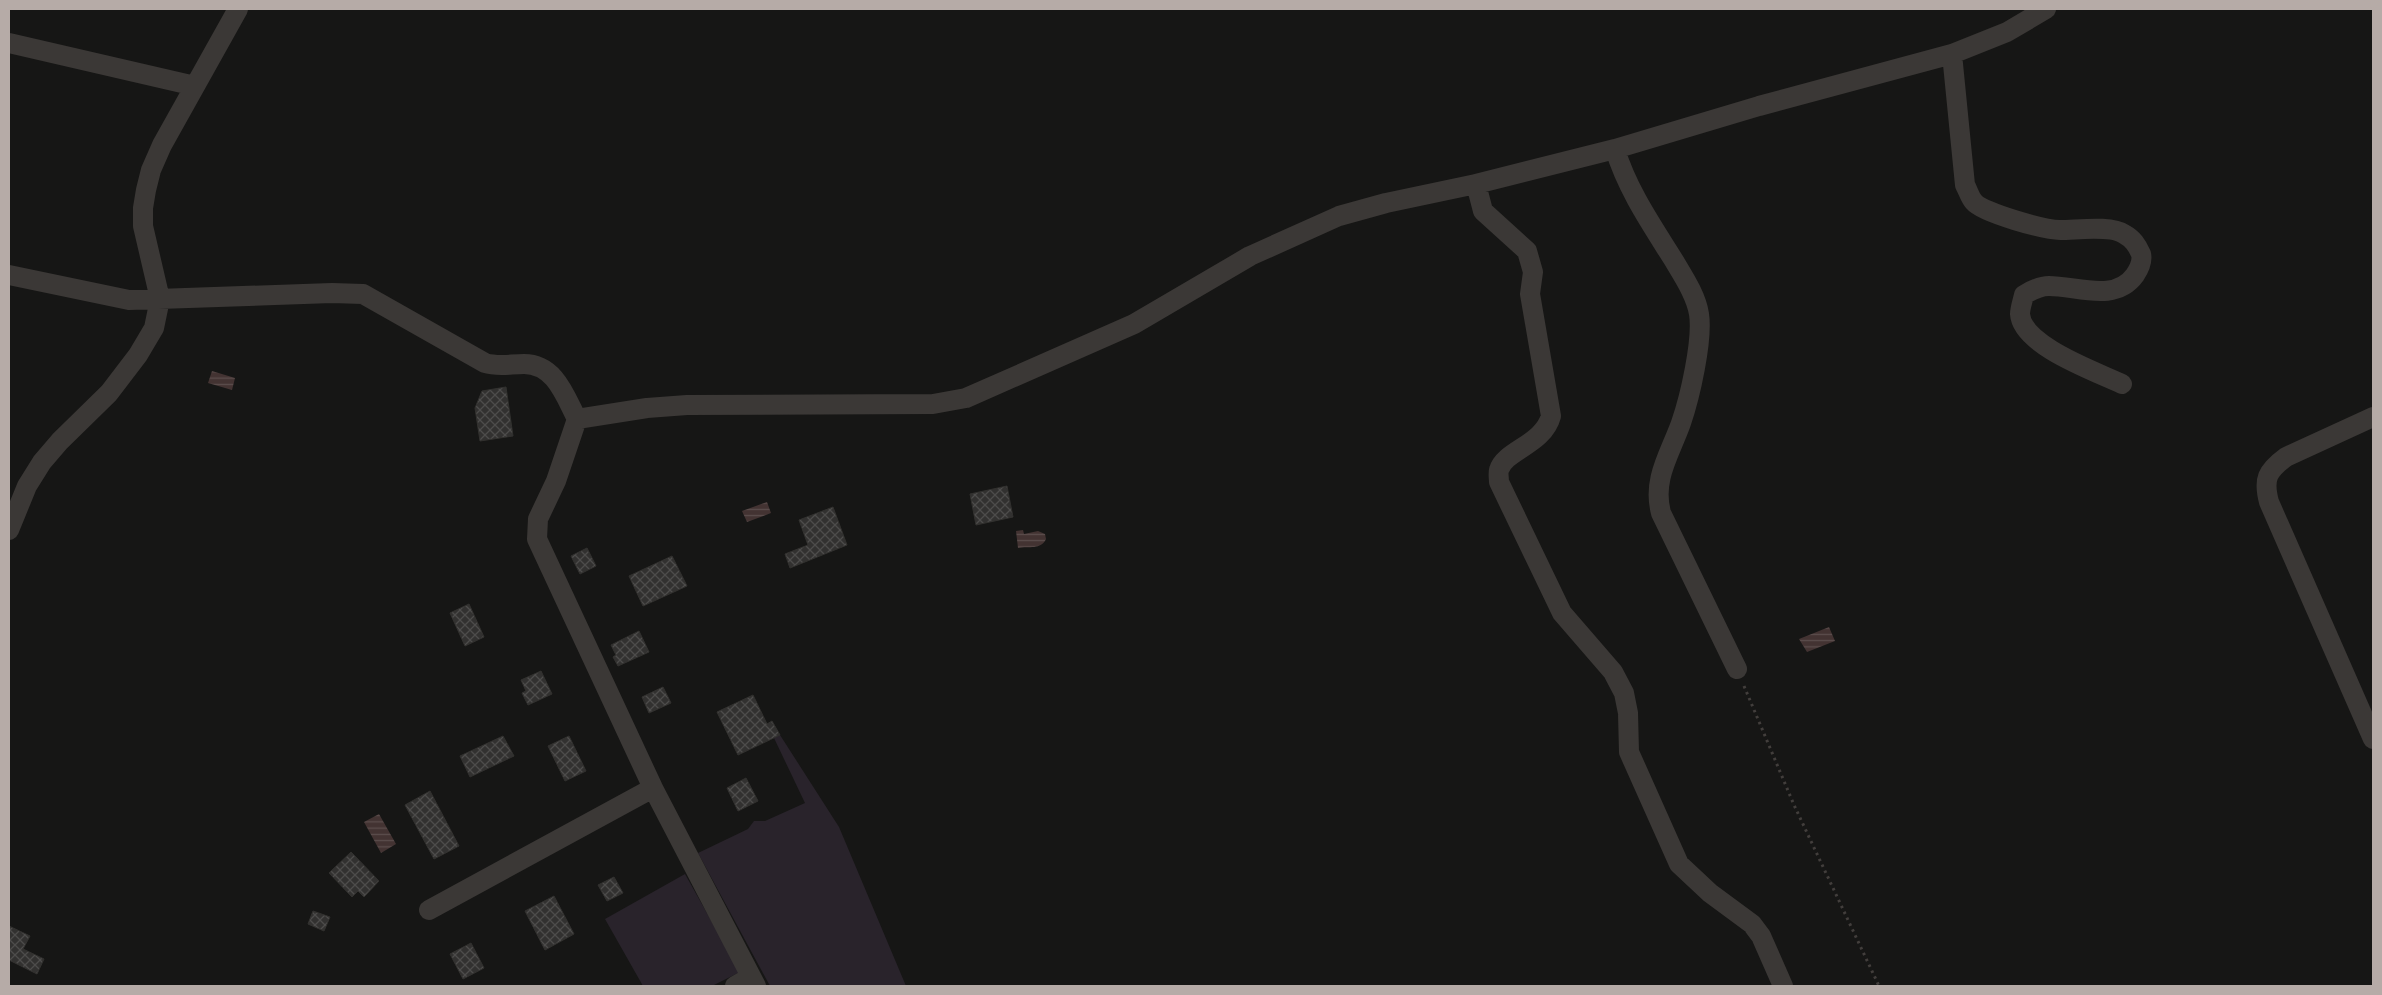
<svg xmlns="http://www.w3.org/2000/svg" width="2382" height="995" font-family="Ubuntu,sans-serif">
<defs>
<pattern id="water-rules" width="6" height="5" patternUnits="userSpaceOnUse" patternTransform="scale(1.25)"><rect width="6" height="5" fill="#433332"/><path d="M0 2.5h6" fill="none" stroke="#5c4e4d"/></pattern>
<pattern id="building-cross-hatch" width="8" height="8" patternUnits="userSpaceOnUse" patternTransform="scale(1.25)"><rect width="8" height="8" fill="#323130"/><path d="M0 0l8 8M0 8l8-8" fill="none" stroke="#4d4c4b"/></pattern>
</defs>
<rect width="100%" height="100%" fill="#161615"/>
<path fill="#29232b" d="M780,735L839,827L906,986H770L698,853L748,829L754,821H765L805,803L774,738Z
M685,874L740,972L712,986H643L605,919Z"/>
<path fill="url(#water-rules)" d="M212,371L235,378L232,390L208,383Z
M767,502L771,513L747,522L742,511Z
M1023,530L1024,534L1038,531L1045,534L1046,539C1041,550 1029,546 1018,548L1016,531Z
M1829,627L1835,641L1807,652L1799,639Z
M379,814L396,844L381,853L364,822Z"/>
<path fill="url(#building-cross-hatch)" stroke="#32312f" d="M506,387L513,436L480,441L475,408L482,391Z
M1007,486L1013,517L976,525L970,494Z
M833,507L847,545L790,568L785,554L808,545L799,520Z
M587,548L596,566L580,574L571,556Z
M672,556L687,586L643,606L629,576Z
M469,604L484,637L465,646L450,613Z
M639,631L649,652L618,666L613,657L616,655L611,645Z
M541,671L552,694L528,705L522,693L526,691L521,680Z
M663,687L671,703L649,713L642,697Z
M753,695L767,724L772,721L780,735L738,755L717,712Z
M503,736L514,756L470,777L460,756Z
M569,736L586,771L565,781L548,746Z
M746,778L758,801L738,811L727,788Z
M430,791L459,846L434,859L405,805Z
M351,852L379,881L364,897L358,891L352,897L329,873Z
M614,877L623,893L607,901L598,885Z
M554,896L574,934L545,950L525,911Z
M313,911L330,917L324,931L308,924Z
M9,926L30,936L23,949L44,959L37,974L9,960Z
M471,943L484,968L463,979L450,954Z"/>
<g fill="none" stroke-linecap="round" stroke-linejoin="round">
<path stroke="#423e3c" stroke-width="3" stroke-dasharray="2.5 4" stroke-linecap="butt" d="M1744,686L1794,805L1879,986"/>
<path stroke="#3b3836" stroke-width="20" d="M9,43L195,86
M1952,54L1965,185C1968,190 1970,198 1974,202C1983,213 2045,230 2060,230C2077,230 2111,225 2124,234C2133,239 2137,245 2141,254C2143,262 2139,269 2135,275C2115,303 2077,286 2049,286C2040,286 2032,290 2024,295C2023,300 2020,308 2020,314C2022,346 2097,372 2122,384
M1615,149C1627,189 1651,224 1673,259C1683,276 1696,295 1699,314C1703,340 1690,397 1681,423C1670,454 1652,479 1661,513L1737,669
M1476,184L1483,211L1527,251L1533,272L1530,294L1551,416C1543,445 1505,450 1499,470C1498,473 1499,479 1499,482L1562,613L1613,672L1624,693L1628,713L1629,752L1679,864L1710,893L1752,924L1761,936L1783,986
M9,275L129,300L332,293L363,294L485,363C498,367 510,364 524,364C555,364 565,396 577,419
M2373,417L2286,457C2267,471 2263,479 2269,502L2373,739
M9,530L27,486L42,462L60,441L109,393L138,355L154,328L160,299L143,226V208L146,190L151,170L162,145L238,9
M429,910L653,788
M735,986L751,977
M756,986L653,788L537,539L538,519L556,481L577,419L647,408L687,405L933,404L966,398L1134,324L1250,256L1339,216L1386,203L1476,184L1615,149L1759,106L1952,54L2007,32L2046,9"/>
</g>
<rect width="2382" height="995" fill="none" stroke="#b6aba7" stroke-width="20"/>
</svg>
